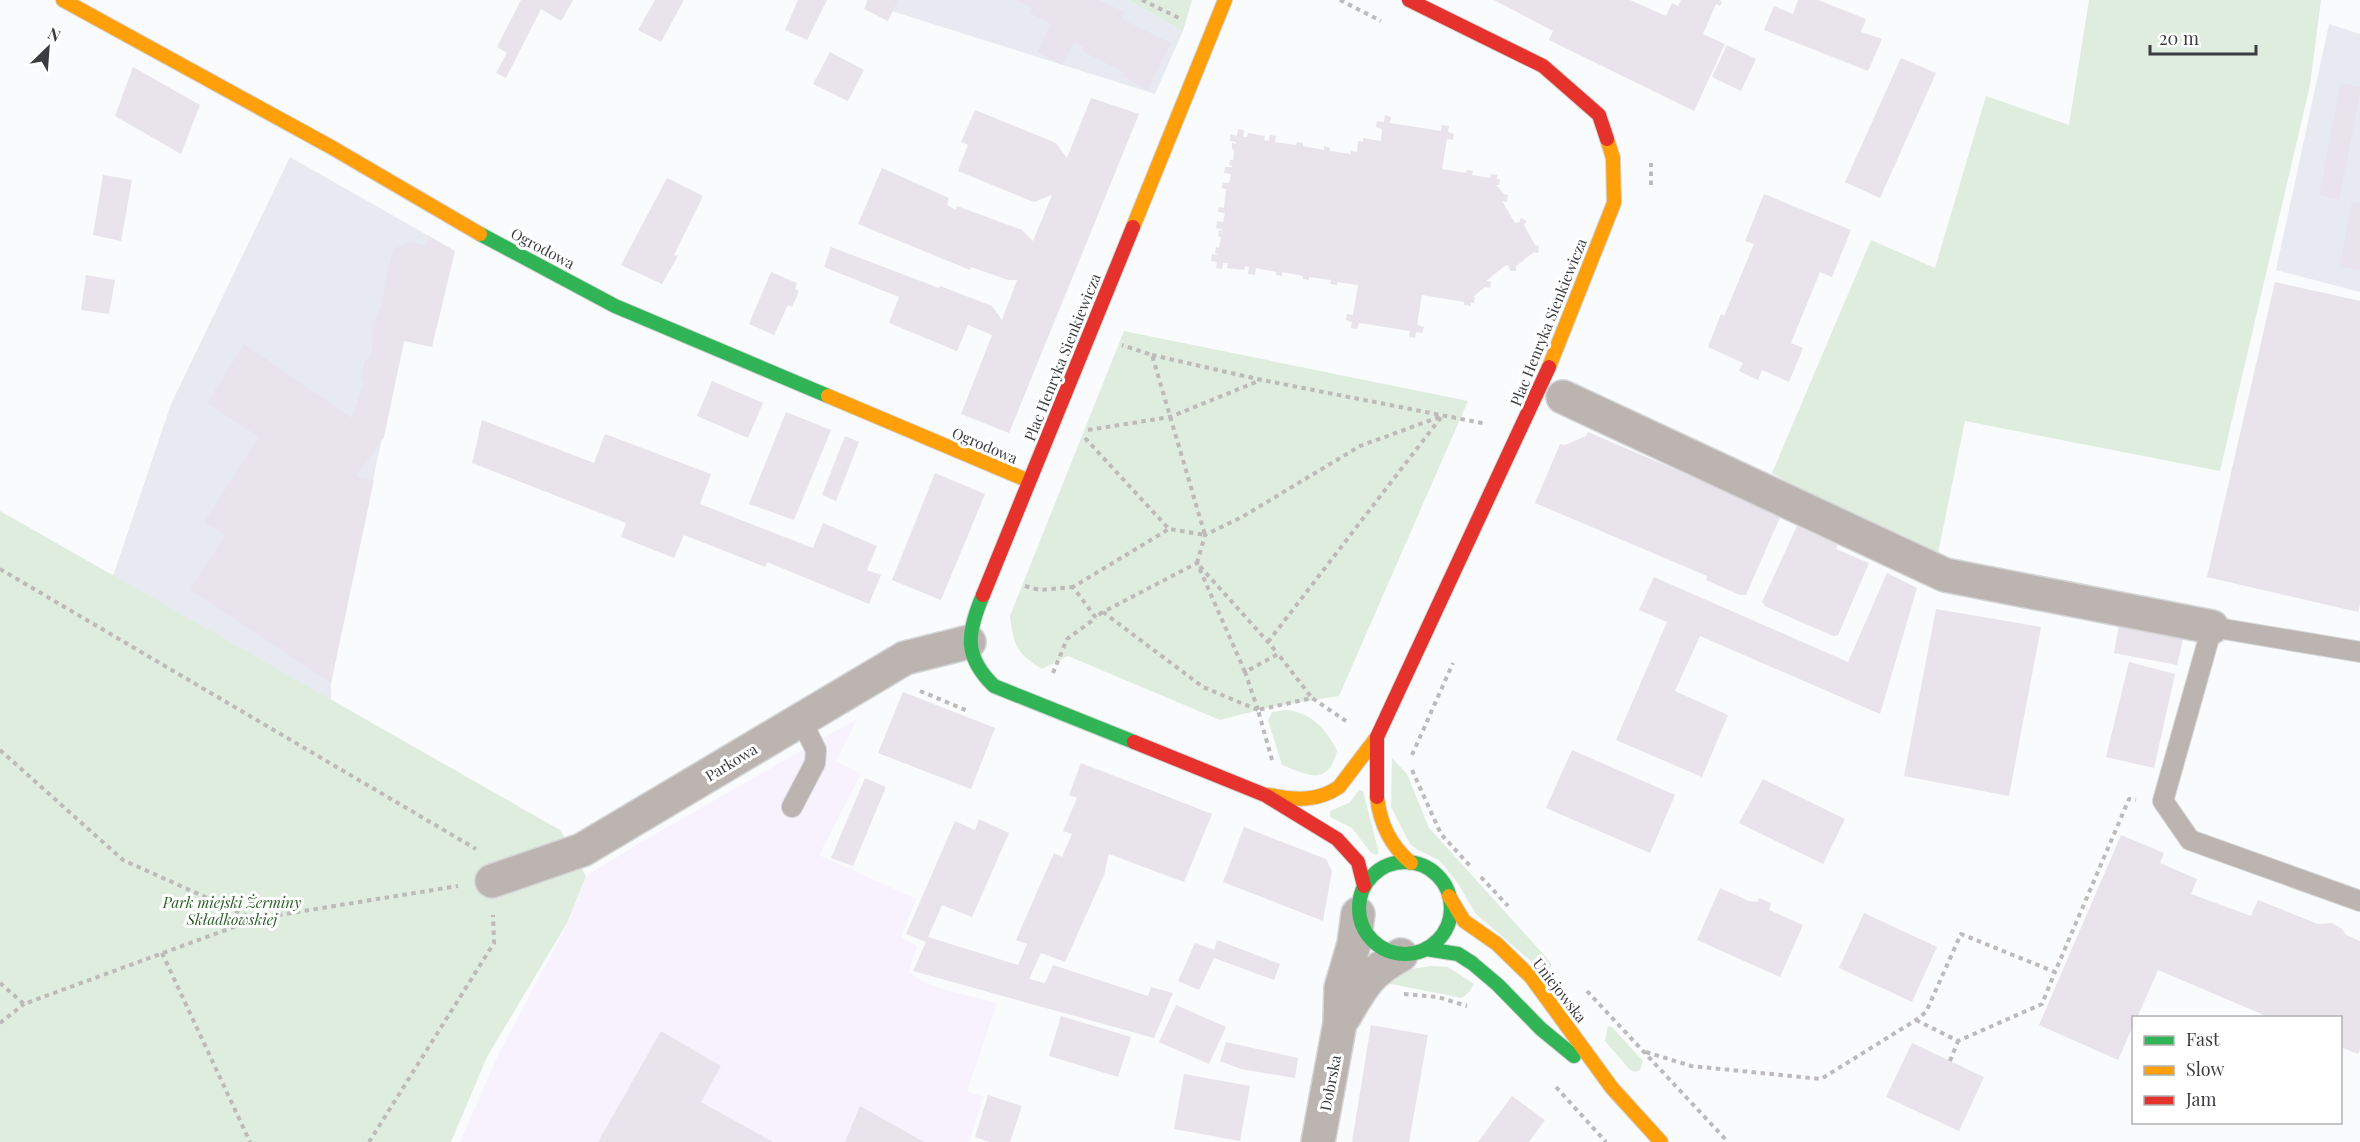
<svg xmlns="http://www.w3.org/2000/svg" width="2360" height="1142" font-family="'Playfair Display',serif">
<rect width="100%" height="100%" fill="#f9fbfd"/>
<path fill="#e7ebf1" d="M867,0H1128L1183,31L1155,94L866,3Z
M2329,24L2360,34V292L2276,270Z
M290,157L429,236L382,437L331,682V701L113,576L171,404Z"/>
<path fill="#f8f2fe" d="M857,719L836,761L861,774L819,855L916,899L901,937L917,946L909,972L923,982L942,989L997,1003L967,1091L983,1097L969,1142H460L499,1053L564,931L586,876L643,841Z"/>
<path fill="#dfeddf" d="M1128,0H1192L1183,31Z
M2089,0H2321L2310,85L2220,471L1965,421L1937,558L1903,551L1772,473L1871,240L1935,268L1986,96L2069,125Z
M1124,331L1468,401L1339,696L1270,707L1220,720L1068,656L1042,669C1016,653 1014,646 1010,616Z
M0,511L560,830L586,876L567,923L487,1057L451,1142H0Z
M1286,710C1311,712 1327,730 1337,751C1328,787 1308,775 1282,765L1268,720L1272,712Z
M1392,758L1407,774L1429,828L1546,957L1552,965L1545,973L1476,914L1457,882L1439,860L1418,850L1410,844L1391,807Z
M1359,790L1363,791L1379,853L1376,855L1371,853L1352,828L1330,817V811L1349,803Z
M1430,966L1448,967L1474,984L1469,992L1462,998L1386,983L1394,972Z
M1608,1026L1612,1027L1643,1061L1640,1070L1635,1072L1630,1070L1605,1041Z"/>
<path fill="#e9e3ec" d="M521,0H573L561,21L541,9L506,78L496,73L507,53L497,47Z
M655,0H684L661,42L638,30Z
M798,0H827L807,40L785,30Z
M868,0H898L888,21L864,9Z
M1016,0H1098L1125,12L1122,19L1171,43L1148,90L1123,77L1125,73L1082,51L1083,47L1074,42L1062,65L1037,52L1051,24L1030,13L1032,8Z
M1494,0H1630L1666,16L1672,3L1678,6L1681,0H1719L1722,1L1720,6L1716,4L1703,34L1725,44L1694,111L1549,40L1553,31Z
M1798,0H1818L1866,19L1861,32L1882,39L1868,71L1764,30L1774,6L1793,14Z
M1727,45L1756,59L1741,91L1712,77Z
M830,52L864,70L848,101L813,84Z
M1901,58L1936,73L1880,198L1845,182Z
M133,67L200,105L181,154L115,116Z
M2341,83L2360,87V94L2339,200L2319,195Z
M1091,98L1139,114L1009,433L961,414L992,335L968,325L957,351L889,323L899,297L824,267L831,247L939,288L940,286L992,306L1002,320L1017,280H1008L971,267L970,270L858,224L882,168L949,198L947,205L956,210L957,206L1022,230L1033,241L1052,195L1034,202L958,171L968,145L961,142L975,110L1056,143L1067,158Z
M1385,115L1391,117L1390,123L1441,131L1442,125L1449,126L1448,132L1454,134L1453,140L1447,139L1442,169L1466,173L1467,170L1473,171L1472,175L1490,178L1491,174L1497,175V179H1500L1499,185H1496L1504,194L1508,195L1507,202L1502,201L1515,223L1519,222L1521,218L1527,221L1524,225L1535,245L1539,246L1538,253L1534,252L1516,266V271H1510L1509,266L1506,265L1486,281L1491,282L1490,288L1485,287L1473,297H1475L1474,303H1471V306L1464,305V302L1422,295L1417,325L1424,327L1422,333L1416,332L1415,338L1409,337L1410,331L1359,323L1357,329L1351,328L1352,322L1346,320L1347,314L1353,315L1358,285L1337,282V285L1330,284L1331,280L1309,277V280L1303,279V276L1282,272V276L1276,275V272L1256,268L1255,275L1248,274L1249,267L1245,266L1244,270L1227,268L1228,263H1223L1222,269L1216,268L1217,262L1211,261L1212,254L1218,255L1215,252L1216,247L1219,248L1221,237L1218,236L1219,230L1222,231V229L1216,228L1217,221L1223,222L1225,213L1218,212L1219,207L1224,208L1226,189L1222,188L1223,183H1229L1231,174L1224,173L1225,167H1232V166L1229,165L1230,160H1233L1234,150L1232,149V143L1236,144V142L1230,141V134L1237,136L1238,129L1244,130L1243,137H1247L1248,133L1265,136L1264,140L1269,141L1270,135L1276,136L1275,142L1296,145L1297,142L1303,143V146L1324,150V146L1330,148V151L1351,154V151L1357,152L1358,141L1363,142V138L1381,141L1382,129L1376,127L1377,121L1384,122Z
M103,175L132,180L121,241L93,235Z
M667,178L703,196L674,255L678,256L662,284L621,265Z
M1764,194L1851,230L1832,277L1820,272L1791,343L1803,348L1789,382L1762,370L1758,380L1739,371L1743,363L1708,347L1721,314L1724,316L1754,244L1745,241Z
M2352,202L2360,204V270L2340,267Z
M429,236L455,251L432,347L404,341L384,437L356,476L374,480L331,683L190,590L225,535L204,522L259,437L207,403L244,344L352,418L364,382L361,376L365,360L370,357L373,339V324L380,309L393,249L410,242L426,246Z
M771,272L797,283L795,289L799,291L792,307L788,305L774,335L749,324Z
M86,275L115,280L109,314L81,310Z
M2275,282L2360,301V605L2358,612L2207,577Z
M712,381L763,403L748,438L697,416Z
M786,412L831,430L794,520L749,504Z
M482,420L594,463L605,434L711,474L700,504L813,548L823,523L877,546L867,570L881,575L869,604L767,562L765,567L684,535L674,558L621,537L626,523L472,463Z
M1588,432L1781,515L1746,595H1740L1706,580L1707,576L1535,503L1560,444L1565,445L1586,436Z
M845,436L859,442L836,501L822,495Z
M935,473L985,494L941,600L892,580Z
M1797,526L1838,545L1836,549L1869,563L1838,635L1834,636L1803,623L1765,606L1762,602Z
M1887,573L1917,588L1880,714L1700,636L1675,691L1728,715L1702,777L1616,740L1667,622L1639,610L1654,577L1848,662Z
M1936,609L2041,627L2009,796L1904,776Z
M2120,620L2185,631L2177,665L2114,653Z
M2129,662L2175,674L2154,768L2106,757Z
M903,692L995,728L971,789L878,753Z
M1572,750L1675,795L1650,853L1546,808Z
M1081,763L1212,814L1184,882L1109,854L1104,875L1065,962L1041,953L1029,979L1045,983L1053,965L1148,996L1151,987L1173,993L1154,1038L913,971L926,942L906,934L955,821L975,830L979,819L1009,833L972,917L942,905L928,937L1018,965L1027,944L1016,940L1054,853L1062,857L1072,834L1063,831L1077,798L1069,795Z
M865,778L886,787L853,866L831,858Z
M1763,779L1845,819L1823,864L1739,823Z
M1244,827L1326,859L1332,871L1323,921L1223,882Z
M2121,835L2164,853L2160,863L2197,879L2191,894L2251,916L2258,900L2318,924L2332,923L2342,929L2346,935L2360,941V1050L2358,1054L2340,1047V1018H2271L2158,970L2137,1018H2134V1024L2118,1060L2039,1025Z
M1720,888L1749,901L1757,902L1759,898L1771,903L1769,910L1803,925L1780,977L1697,940Z
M1864,913L1937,947L1912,1002L1839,968Z
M1217,940L1280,964L1274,980L1214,958L1199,990L1178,981L1195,943L1214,950Z
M1176,1005L1226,1027L1209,1064L1159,1042Z
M1061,1016L1131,1037L1118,1077L1049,1056Z
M1371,1025L1428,1035L1409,1142H1352Z
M661,1031L721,1066L701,1102L773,1142H598Z
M1226,1042L1298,1058L1295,1078L1241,1069L1220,1061Z
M1912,1043L1984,1077L1959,1131L1886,1097Z
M1184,1074L1250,1086L1240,1141L1174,1129Z
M988,1095L1022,1106L1010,1142H989L975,1137Z
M1512,1096L1545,1120L1529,1142H1478Z
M860,1106L924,1142H845Z"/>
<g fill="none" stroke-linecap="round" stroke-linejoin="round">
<g stroke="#d4d5d7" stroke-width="22">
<path id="lane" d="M2360,652L2212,627L2163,801L2190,840L2360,901
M792,807L815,763L816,750L801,720"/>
</g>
<g stroke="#d4d5d7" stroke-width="36">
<path id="street" d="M1563,397L1945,575L2212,627
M492,881L582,850L905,658L969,642
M1344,1017C1363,985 1368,973 1401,955
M1318,1142L1340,1023L1341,988L1354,944L1358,914"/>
</g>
<g stroke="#d4d5d7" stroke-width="16">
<path id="fast" d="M480,234L615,306L828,396
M983,595C967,633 963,656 994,686L1134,742
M1359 908a46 46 0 1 1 92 0a46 46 0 1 1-92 0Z
M1426,949L1458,954L1472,963L1498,985L1541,1029L1574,1056"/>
</g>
<g stroke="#d4d5d7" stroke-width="16">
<path id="slow" d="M63,0L331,147L480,234
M1133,227L1225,0
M1549,367L1614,203L1613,158L1607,139
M828,396L1029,481
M1270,795C1295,800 1317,802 1339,787L1377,737
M1377,797C1380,824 1390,845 1411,863
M1449,896L1464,921L1497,944L1531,977L1612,1088L1661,1142"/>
</g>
<g stroke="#d4d5d7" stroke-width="16">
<path id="jam" d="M1409,0L1543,66L1599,115L1607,139
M983,595L1133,227
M1134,742L1265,795L1337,839L1358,862L1364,886
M1377,797V737L1549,367"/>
</g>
<path stroke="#bdbab9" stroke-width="4" stroke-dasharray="4.5 4.5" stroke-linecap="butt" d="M1142,0L1181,19
M1340,0L1381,21
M1651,185V163
M1152,355L1262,380L1487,424
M1088,430L1170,417L1261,380
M1085,438L1169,529L1205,535L1152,355L1122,345
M0,569L476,849
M1025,586L1040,590L1073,587
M1102,612L1096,618L1073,587L1169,529
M1268,642L1442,416L1360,446L1242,517L1205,535L1197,563L1268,642L1278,654
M1245,672L1197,563L1103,612L1203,687L1258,710
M1053,673L1067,639L1096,618
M920,691L968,711
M1258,710L1245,672L1278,654L1312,698
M0,750L123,860L254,919L458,886
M1412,755L1453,663
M1272,760L1258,710L1312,698L1346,721
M1412,770L1441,834L1471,867
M1481,877L1508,906
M162,953L250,1142
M0,983L24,1004L253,920
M1587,991L1728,1142
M1404,994L1438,997L1467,1006
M1916,1020L1958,1041L2042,1004L2055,972
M0,1023L24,1004
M1646,1052L1691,1066L1821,1079L1916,1020L1926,1012L1961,934L2055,972L2129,799L2136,800
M1950,1061L1958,1041
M1556,1087L1606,1142
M369,1142L494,943L493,915"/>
<use href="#lane" stroke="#bbb4b1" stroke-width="20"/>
<use href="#street" stroke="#bbb4b1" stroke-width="33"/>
<use href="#fast" stroke="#30b455" stroke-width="14"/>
<use href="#slow" stroke="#ff9f0a" stroke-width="14"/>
<use href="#jam" stroke="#e5322d" stroke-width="14"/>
</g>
<g text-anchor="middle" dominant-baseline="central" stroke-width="6" stroke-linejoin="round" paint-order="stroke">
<g font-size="15" fill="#3b3c41" stroke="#fff">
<text transform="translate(543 248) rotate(28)">Ogrodowa</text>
<text transform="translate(1548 322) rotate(-68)">Plac Henryka Sienkiewicza</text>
<text transform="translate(1062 357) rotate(-68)">Plac Henryka Sienkiewicza</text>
<text transform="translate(985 445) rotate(23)">Ogrodowa</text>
<text transform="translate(731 762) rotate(-31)">Parkowa</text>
<text transform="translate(1560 990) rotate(52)">Uniejowska</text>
<text transform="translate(1330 1083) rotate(-79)">Dobrska</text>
</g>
<g font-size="15" font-style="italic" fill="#2c5d27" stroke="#fff">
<text x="232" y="902">Park miejski Żerminy<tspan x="232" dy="17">Składkowskiej</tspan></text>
</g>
</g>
<rect x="2132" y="1016" width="210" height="108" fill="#ffffff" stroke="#b1b1b3" stroke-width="1.5"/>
<rect x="2144" y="1036" width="30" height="9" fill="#30b455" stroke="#b1b1b3" stroke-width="1.5"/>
<text x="2186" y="1046" font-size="18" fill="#3b3c41">Fast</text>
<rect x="2144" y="1066" width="30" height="9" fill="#ff9f0a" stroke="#b1b1b3" stroke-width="1.5"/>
<text x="2186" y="1076" font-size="18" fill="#3b3c41">Slow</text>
<rect x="2144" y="1096" width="30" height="9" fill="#e5322d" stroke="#b1b1b3" stroke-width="1.5"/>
<text x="2186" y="1106" font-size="18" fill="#3b3c41">Jam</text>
<g transform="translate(48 48) rotate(25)" stroke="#ffffff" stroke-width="4.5" paint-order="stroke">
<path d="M0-4.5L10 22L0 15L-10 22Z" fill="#3b3c41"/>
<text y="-9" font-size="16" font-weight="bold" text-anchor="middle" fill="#3b3c41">N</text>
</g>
<path d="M2150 45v9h106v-9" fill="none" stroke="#3b3c41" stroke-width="3"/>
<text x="2159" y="45" font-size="18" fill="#3b3c41" stroke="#ffffff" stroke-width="4.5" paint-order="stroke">20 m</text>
</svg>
